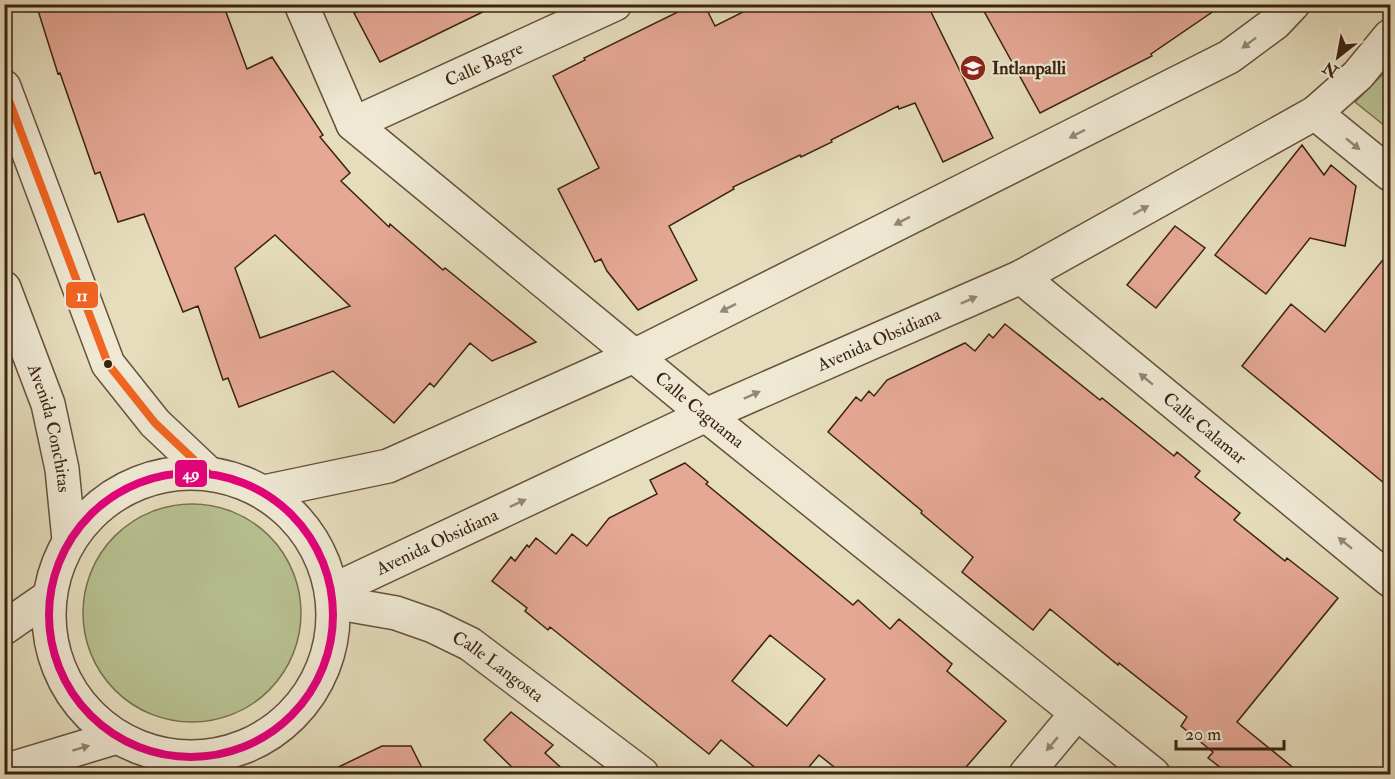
<svg xmlns="http://www.w3.org/2000/svg" width="1395" height="779" font-family="'IM FELL Double Pica',serif">
<rect width="100%" height="100%" fill="#e6ddbd"/>
<filter id="stains"><feTurbulence type="fractalNoise" baseFrequency=".00333" numOctaves="4"/><feColorMatrix values="0 0 0 0 .2 0 0 0 0 .09 0 0 0 0 .02 0 0 0 .5 -.17"/></filter>
<radialGradient id="worn" r=".72"><stop offset=".6" stop-color="#630" stop-opacity="0"/><stop offset="1" stop-color="#630" stop-opacity=".3"/></radialGradient>
<path fill="#b7c090" stroke="#797251" stroke-width="1.5" d="M1390,67V130L1355,102Z
M83 613a109 109 0 1 1 218 0a109 109 0 1 1-218 0Z"/>
<path fill="#e5a895" stroke="#3b2312" stroke-width="1.5" fill-rule="evenodd" d="M36,4H223L247,69L272,57L323,135L320,137L350,173L341,181L389,227L390,224L443,270L445,268L536,342L492,361L470,343L434,387L430,383L394,423L333,371L239,407L228,378L223,380L198,306L183,312L144,214L118,222L100,172L95,174L60,73L58,74ZM275,235L350,306L260,338L235,268Z
M372,4H499L380,62L354,13Z
M694,4H704L715,26L757,5L927,4L993,138L943,162L915,103L899,109L898,106L831,140L832,142L801,157L800,155L733,187L734,189L669,226L697,280L638,310L607,271L601,259L595,262L558,189L599,168L553,76L585,60L584,58Z
M980,4H1224L1151,54L1152,56L1040,113Z
M1302,145L1324,175L1331,165L1356,186L1345,246L1310,238L1266,294L1215,255Z
M1175,226L1205,248L1156,308L1127,285Z
M1390,251V488L1242,366L1291,304L1325,332Z
M1005,324L1100,400L1102,398L1174,456L1177,452L1200,471L1195,477L1240,513L1234,520L1285,561L1287,558L1338,598L1237,722L1301,774H1229L1208,758L1213,752L1181,726L1187,717L1119,663L1118,665L1050,609L1033,630L962,572L973,557L921,513L922,511L828,432L856,397L861,401L869,391L874,396L887,380L965,343L975,351L989,334L993,338Z
M685,463L708,482L706,484L853,605L858,600L890,629L899,619L952,664L947,671L1006,721L960,774H843L819,755L803,774H763L721,740L709,754L550,627L548,630L525,611L527,608L492,581L511,557L515,561L527,545L529,547L536,538L556,554L572,534L587,546L609,518L657,494L650,480ZM770,635L825,679L787,726L732,681Z
M511,712L553,745L545,753L568,774H519L484,740Z
M382,746H411L425,774H324Z"/>
<g fill="none" stroke-linecap="round" stroke-linejoin="round">
<g stroke="#66523d" stroke-width="36">
<g id="minor">
<path id="s1" d="M301,4L353,124L706,415L1153,774"/>
<path d="M4,87L108,364L155,423L208,473"/>
<path d="M1315,113L1390,174"/>
<path id="s2" d="M353,124L615,4"/>
<path id="s3" d="M1021,277L1390,580"/>
<path id="s4" d="M4,288L48,404L62,469L69,540"/>
<circle cx="191" cy="615" r="142"/>
<path d="M264,492L388,466L636,355L1229,57L1275,23L1293,4"/>
<path id="s5" d="M332,591L706,415L1021,277L1315,113L1358,75L1390,36"/>
<path id="s6" d="M333,602L396,613L433,626L470,644L642,774"/>
<path d="M4,628L50,596"/>
<path d="M4,771L117,737"/>
<path d="M1026,774L1077,713"/>
</g>
</g>
<use href="#minor" stroke="#efe9d4" stroke-width="33"/>
<g stroke="#efe9d4" stroke-width="12">
<path id="bus-1" d="M4,87L108,364L155,423L208,473"/>
</g>
<g stroke="#efe9d4" stroke-width="12">
<path id="bus-2" d="M49 615a142 142 0 1 1 284 0a142 142 0 1 1-284 0Z"/>
</g>
<use href="#bus-1" stroke="#f26522" stroke-width="8"/>
<use href="#bus-2" stroke="#e5007d" stroke-width="8"/>
</g>
<defs><path id="oneway-solid" d="M-6-.8H1V-3.2L6.5 0L1 3.2V.8H-6Z" transform="scale(1.5)"/></defs>
<g fill="#958673">
<use href="#oneway-solid" transform="translate(1249 43) rotate(143)"/>
<use href="#oneway-solid" transform="translate(1077 134) rotate(153)"/>
<use href="#oneway-solid" transform="translate(1353 144) rotate(39)"/>
<use href="#oneway-solid" transform="translate(1141 210) rotate(-29)"/>
<use href="#oneway-solid" transform="translate(902 221) rotate(153)"/>
<use href="#oneway-solid" transform="translate(969 300) rotate(-24)"/>
<use href="#oneway-solid" transform="translate(728 308) rotate(153)"/>
<use href="#oneway-solid" transform="translate(1146 379) rotate(-141)"/>
<use href="#oneway-solid" transform="translate(752 395) rotate(-24)"/>
<use href="#oneway-solid" transform="translate(518 503) rotate(-25)"/>
<use href="#oneway-solid" transform="translate(1345 543) rotate(-141)"/>
<use href="#oneway-solid" transform="translate(1052 744) rotate(130)"/>
<use href="#oneway-solid" transform="translate(81 748) rotate(-17)"/>
</g>
<defs>
<g id="school-disc" transform="scale(1.35)"><circle r="9.5" fill="#8f2418" stroke="#efe9d4"/><path d="M0-5L7-2L0 1L-7-2ZM-4 1L0 2.5L4 1V4Q0 6-4 4Z" fill="#fff"/></g>
</defs>
<g fill-rule="evenodd">
<use href="#school-disc" x="973" y="68"/>
</g>
<circle fill="#3b2312" stroke="#efe9d4" stroke-width="2" cx="108" cy="364" r="5"/>
<g text-anchor="middle" dominant-baseline="central" stroke-width="4.5" stroke-linejoin="round" paint-order="stroke">
<g font-size="18" fill="#3b2312" stroke="#efe9d4">
<text stroke="none"><textPath href="#s2" startOffset="144">Calle Bagre</textPath></text>
<text stroke="none"><textPath href="#s5" startOffset="602">Avenida Obsidiana</textPath></text>
<text stroke="none"><textPath href="#s1" startOffset="580">Calle Caguama</textPath></text>
<text stroke="none"><textPath href="#s3" startOffset="238">Calle Calamar</textPath></text>
<text stroke="none"><textPath href="#s4" startOffset="148">Avenida Conchitas</textPath></text>
<text stroke="none"><textPath href="#s5" startOffset="116">Avenida Obsidiana</textPath></text>
<text stroke="none"><textPath href="#s6" startOffset="180">Calle Langosta</textPath></text>
</g>
<g font-size="18" font-weight="bold" fill="#3b2312" stroke="#efe9d4" text-anchor="start">
<text x="992" y="68">Intlanpalli</text>
</g>
</g>
<g stroke="#efe9d4" stroke-width="2">
<rect x="65" y="281" width="34" height="28" rx="6" fill="#f26522"/>
<rect x="174" y="459" width="34" height="29" rx="6" fill="#e5007d"/>
</g>
<g font-size="16" text-anchor="middle" font-weight="bold" fill="#fff">
<text x="82" y="301">11</text>
<text x="191" y="479">49</text>
</g>
<rect width="1395" height="779" fill="none" stroke="#e6ddbd" stroke-width="24"/>
<rect x="6" y="6" width="1383" height="767" fill="none" stroke="#3b2312" stroke-width="3"/>
<rect x="12" y="12" width="1371" height="755" fill="none" stroke="#3b2312" stroke-width="1.5"/>
<g transform="translate(1338 57) rotate(211)" stroke="#efe9d4" stroke-width="4.5" paint-order="stroke">
<path d="M0-4.5L10 22L0 15L-10 22Z" fill="#3b2312"/>
<text y="-9" font-size="16" font-weight="bold" text-anchor="middle" fill="#3b2312">N</text>
</g>
<path d="M1176 740v9h108v-9" fill="none" stroke="#3b2312" stroke-width="3"/>
<text x="1185" y="740" font-size="18" fill="#3b2312" stroke="#efe9d4" stroke-width="4.5" paint-order="stroke">20 m</text>
<rect width="100%" height="100%" filter="url(#stains)"/>
<rect width="100%" height="100%" fill="url(#worn)"/>
</svg>
